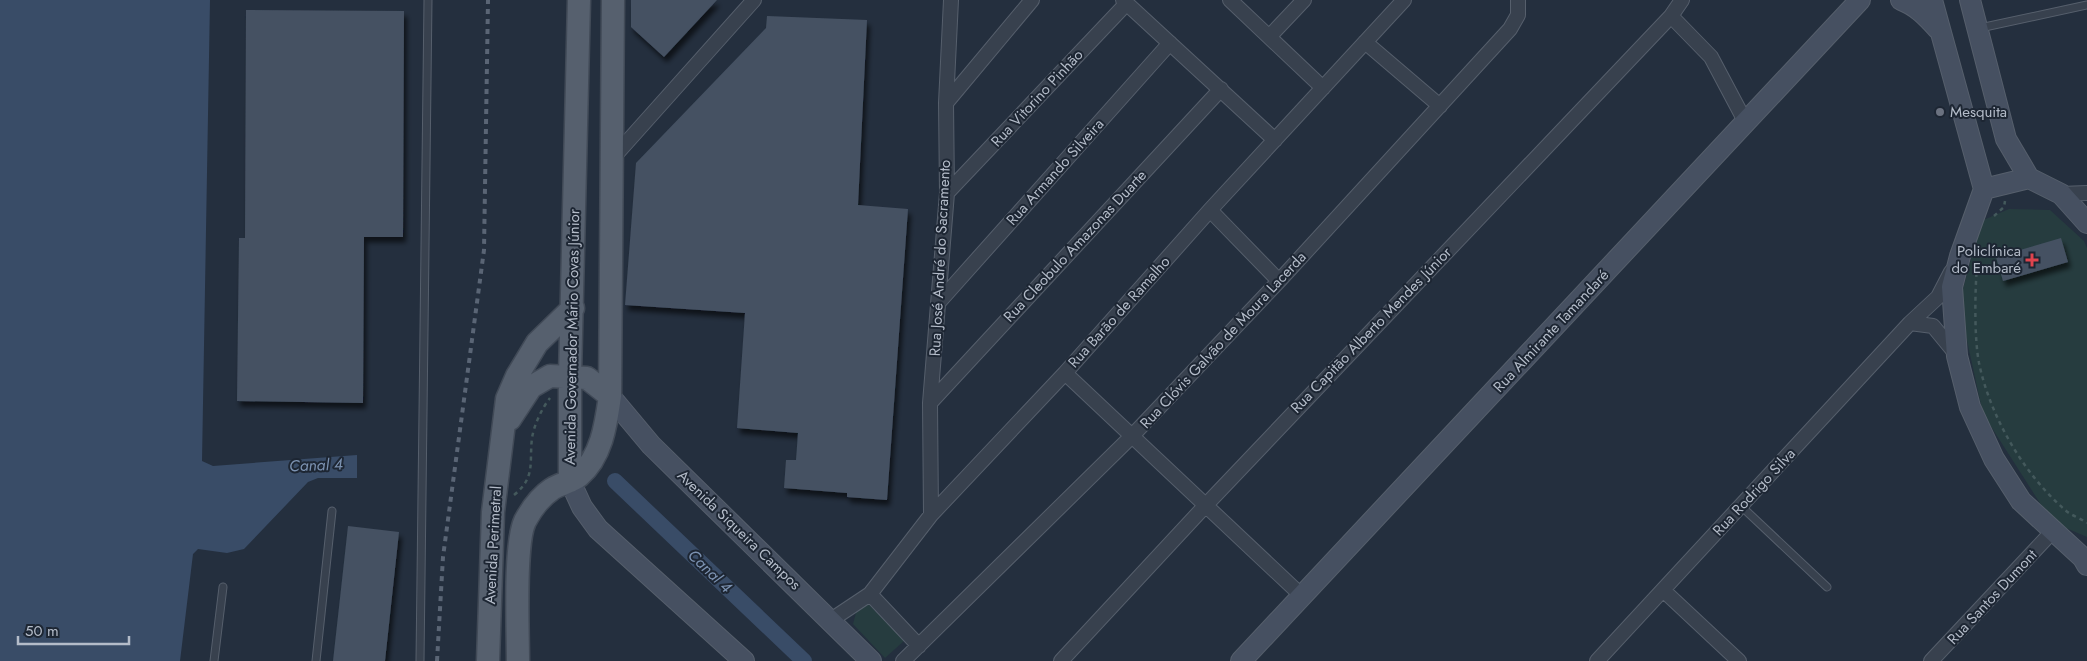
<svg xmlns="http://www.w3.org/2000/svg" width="2087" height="661" font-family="Jost,sans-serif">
<defs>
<filter id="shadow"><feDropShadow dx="3" dy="5.5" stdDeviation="2.5" flood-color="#0009"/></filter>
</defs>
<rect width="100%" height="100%" fill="#242f3e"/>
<path fill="#263c3f" d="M2009,209L2050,210L2084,241L2087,248V537L2052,522L1983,414L1959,304L1981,221Z
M867,603L905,640L885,658L853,624L857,609Z"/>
<path fill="#394c67" d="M0,0H210L202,461L213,466L357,455V478H318L308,482L244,549L227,553L198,549L193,554L180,661H0Z"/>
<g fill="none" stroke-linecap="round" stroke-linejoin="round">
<path stroke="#394c67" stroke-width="16" d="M615,481L804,661"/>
</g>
<path fill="#455162" filter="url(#shadow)" d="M631,0H717L664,57L631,27Z
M246,10L404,11L403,237H364L363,403L237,401L239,238H245Z
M767,16L867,20L858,205L908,209L887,500L847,497V493L784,488L786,460H796L798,433L737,428L745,313L625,305L636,163L766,28Z
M2061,238L2068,262L2003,281L1996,257Z
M348,526L399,532L385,661H333Z"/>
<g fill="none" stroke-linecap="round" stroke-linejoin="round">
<g stroke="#565f6c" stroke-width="9">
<path id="lane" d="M1980,28L2087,5
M1741,506L1827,587
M214,661L223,587
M316,661L332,511
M420,661L428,0"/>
</g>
<g stroke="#565f6c" stroke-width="16">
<path id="street" d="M1123,0L1275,140
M1230,0L1323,88
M1671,16L1711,57L1746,123
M1269,37L1304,0
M1365,42L1440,106
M946,103L1032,0
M611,160L754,0
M947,193L1127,3
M2061,194L2087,193
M1210,210L1279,281
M939,302L1170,43
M1910,323L1933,326L1956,354
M1065,373L1302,596
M930,403L1221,89
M931,515L930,403L947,193L946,103L951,0
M1663,590L1739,661
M870,594L919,646
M831,620L870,594L931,515L1065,373L1210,210L1404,0
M903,661L1132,436L1279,281L1510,29L1518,15V0
M1061,661L1205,506L1671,16L1682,0
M1597,661L1910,323L1938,297L1951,272
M1931,661L2052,532"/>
</g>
<g stroke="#565f6c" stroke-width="22">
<path id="secondary" d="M1901,0C1917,6 1927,17 1938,29
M1932,0L1984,189
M1970,0L2006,139L2029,178
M2029,178L2061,194L2087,223
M1984,189L1960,256L1952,287L1957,356L1970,407L1994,459L2021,501L2083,558L2087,565
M1984,189L2029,178
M610,396L651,445L871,661
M570,481L582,507L598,529L744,661
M1241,661L1860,0"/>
</g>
<g stroke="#414a57" stroke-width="25">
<path id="primary" d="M510,419L531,387L550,376L587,378L610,396
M570,481V376L579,0
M488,661L493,512L507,399L517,376L537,343L573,308
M518,661C518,631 514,544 525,521C532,508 540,497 552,489C560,484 571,482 579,476C602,456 606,424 610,396L613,0"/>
</g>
<path stroke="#44595c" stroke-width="2.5" stroke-dasharray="4 4" stroke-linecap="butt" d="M1994,216L2004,207L2005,201
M1977,265C1975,291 1974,337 1979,363C1990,416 2023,473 2064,509C2070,515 2080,518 2087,523
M514,495C536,477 529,463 532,438C534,425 542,408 550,398"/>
<use href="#lane" stroke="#38414e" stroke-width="7"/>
<use href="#street" stroke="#38414e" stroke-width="14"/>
<use href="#secondary" stroke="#465061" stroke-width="20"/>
<use href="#primary" stroke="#56606e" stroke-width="22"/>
<path stroke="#5a6575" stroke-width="4" stroke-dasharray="5 5" stroke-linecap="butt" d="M437,661L443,557L484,250L488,0"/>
</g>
<circle fill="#6b7280" stroke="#1d2633" stroke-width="2" cx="1940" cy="112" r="5"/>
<path fill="#e0444e" stroke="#1d2633" stroke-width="2" d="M2029.5 252.5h5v5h5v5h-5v5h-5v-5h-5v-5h5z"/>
<g text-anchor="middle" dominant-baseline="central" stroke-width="4" stroke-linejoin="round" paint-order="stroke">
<g font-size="15" fill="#b4bcc9" stroke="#1d2633">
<text transform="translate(1037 98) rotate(-47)">Rua Vitorino Pinhão</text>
<text transform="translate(1055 172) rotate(-48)">Rua Armando Silveira</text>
<text transform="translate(1075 246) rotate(-47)">Rua Cleobulo Amazonas Duarte</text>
<text transform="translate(940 258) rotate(-87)">Rua José André do Sacramento</text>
<text transform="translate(1119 312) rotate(-48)">Rua Barão de Ramalho</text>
<text transform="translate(1371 330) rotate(-46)">Rua Capitão Alberto Mendes Júnior</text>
<text transform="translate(1551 331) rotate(-47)">Rua Almirante Tamandaré</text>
<text transform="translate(572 337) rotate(-89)">Avenida Governador Mário Covas Júnior</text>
<text transform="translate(1223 340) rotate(-47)">Rua Clóvis Galvão de Moura Lacerda</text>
<text transform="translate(1754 492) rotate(-47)">Rua Rodrigo Silva</text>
<text transform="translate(739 530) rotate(44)">Avenida Siqueira Campos</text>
<text transform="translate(493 545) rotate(-87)">Avenida Perimetral</text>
<text transform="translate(1992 597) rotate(-47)">Rua Santos Dumont</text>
</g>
<g font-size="15" fill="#b4bcc9" stroke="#1d2633" text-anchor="start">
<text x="1950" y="112">Mesquita</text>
<text x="2021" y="251" text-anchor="end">Policlínica<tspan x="2021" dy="17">do Embaré</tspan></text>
</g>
<g font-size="16" font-style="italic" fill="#7c92b1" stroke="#1d2633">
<text transform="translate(316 465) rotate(-2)">Canal 4</text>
<text transform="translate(710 571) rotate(44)">Canal 4</text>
</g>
</g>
<path d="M18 636v8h111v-8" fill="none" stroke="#b4bcc9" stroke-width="2.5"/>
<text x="25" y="636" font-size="15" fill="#b4bcc9" stroke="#1d2633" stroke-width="4" paint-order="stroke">50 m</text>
</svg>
